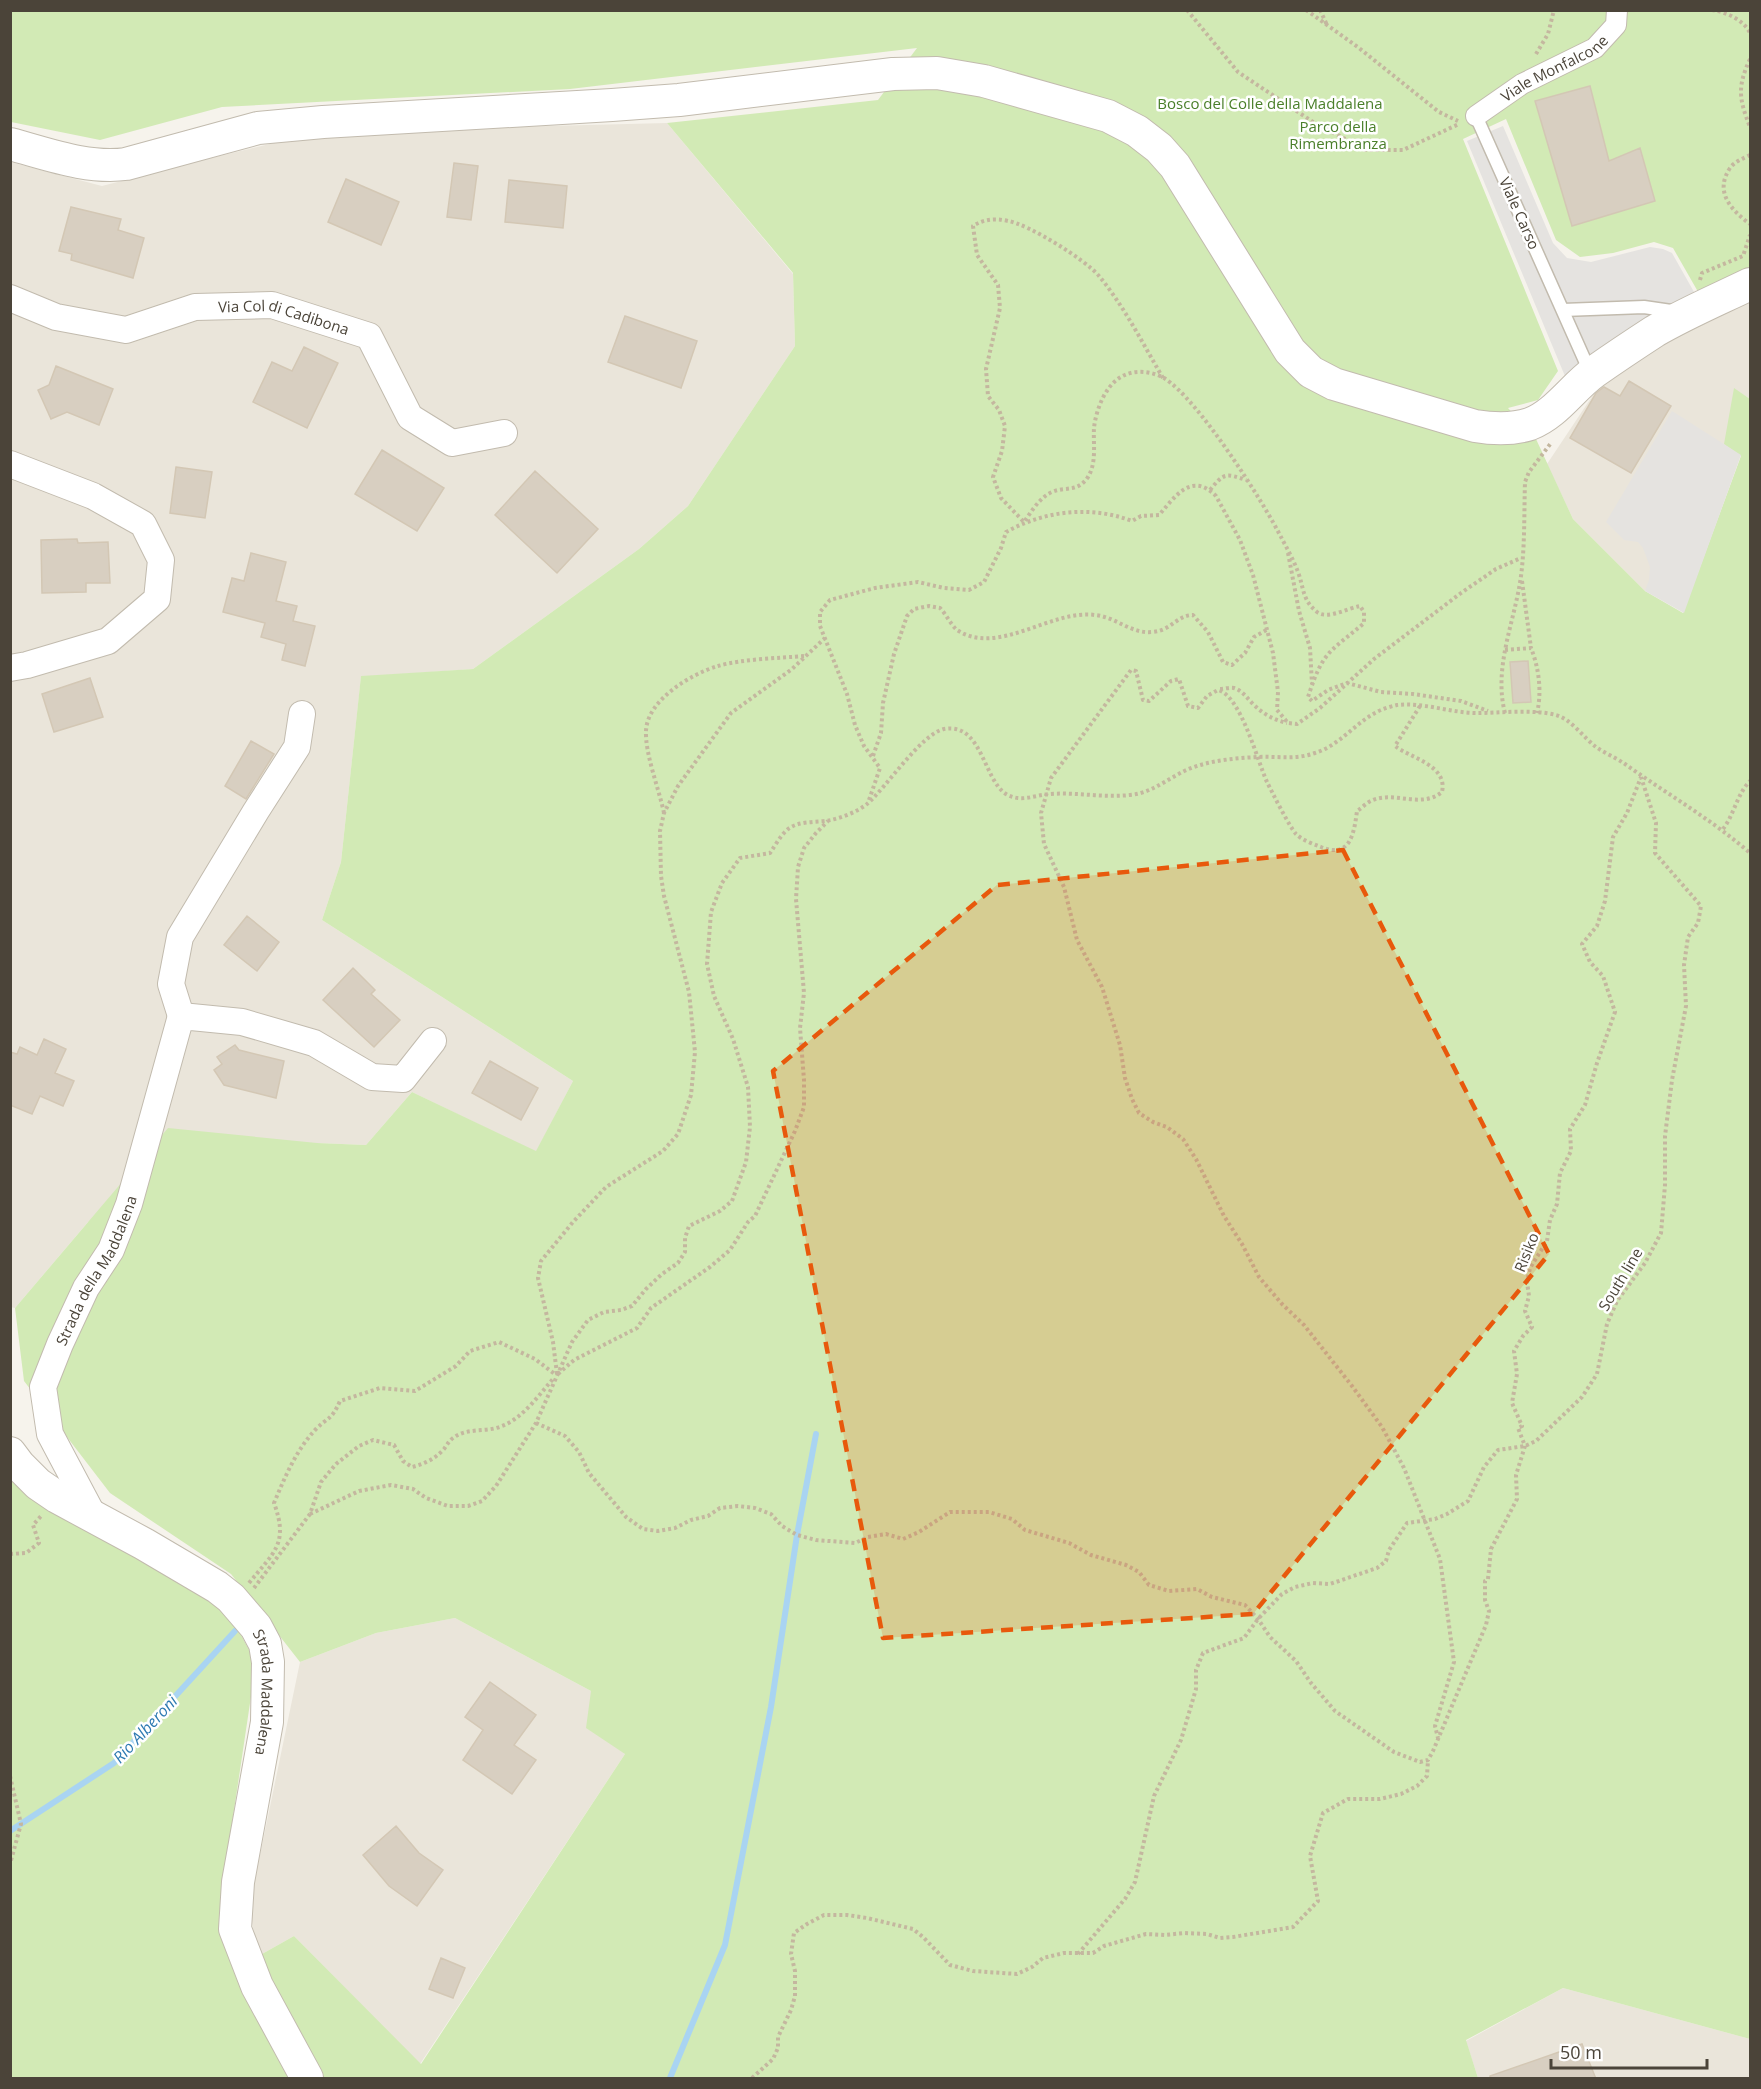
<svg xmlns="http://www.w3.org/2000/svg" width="1761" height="2089" font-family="'Open Sans',sans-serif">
<rect width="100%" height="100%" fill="#f6f3ec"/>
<path fill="#eae5da" d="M667,123L793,274L795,346L688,506L639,549L473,669L361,677L341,862L322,920L573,1081L536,1152L412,1092L366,1145L317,1143L88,1222L15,1308L10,1307V162L102,186L207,159L320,132Z
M1750,296V399L1734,389L1741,455L1645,591L1573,519L1547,464L1603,380L1678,329Z
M455,1618L591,1691L625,1754L420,2064L294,1936L262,1954L255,1945L250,1903L300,1662L376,1633Z
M1563,1988L1750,2039V2078H1478L1466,2041Z"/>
<path fill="#d2eab5" d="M10,11H1750V272L1701,297L1673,248L1654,242L1613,253L1580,257L1556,240L1506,119L1463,139L1558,371L1538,400L1508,408L1536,439L1573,519L1645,591L1683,613L1741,456L1724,444L1734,388L1750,399V2039L1563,1988L1466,2040L1478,2078H317L263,1982L262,1954L294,1936L421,2064L625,1754L586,1728L591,1691L455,1618L376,1633L300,1662L231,1574L110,1493L24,1381L15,1308L168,1128L317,1143L366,1145L412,1092L536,1151L573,1081L322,920L341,862L361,676L473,669L639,549L688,506L795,346L793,273L667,123L878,100L917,48L570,89L222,107L100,140L11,122Z
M10,1476L14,1484L225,1605L256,1663L220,1904L221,1935L296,2078H11Z"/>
<path fill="#e5e3e0" d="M1503,126L1553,243L1567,258L1591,262L1650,247L1663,249L1672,253L1698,299L1567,381L1467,141Z
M1672,411L1741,455L1684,613L1645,591L1649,580L1650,567L1643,548L1638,542L1624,540L1606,522Z"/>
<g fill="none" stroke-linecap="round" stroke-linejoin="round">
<path stroke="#a9d4f2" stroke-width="6" d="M10,1831L114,1763L235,1631
M670,2078L725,1945L771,1707L797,1535L816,1434"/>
</g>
<path fill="#d8cfc1" stroke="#d3c7b4" stroke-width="1.5" d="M1590,86L1609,161L1640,148L1655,201L1572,226L1535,101Z
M454,163L478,166L471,220L447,217Z
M346,179L399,202L381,245L328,222Z
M509,180L567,186L563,228L505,222Z
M71,207L121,219L118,230L144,238L133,278L71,260L72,254L59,251Z
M625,316L697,341L681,388L608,362Z
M304,347L338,363L307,428L253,402L272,362L292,371Z
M56,366L113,389L99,425L67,412L51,419L38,390L49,385Z
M1629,381L1671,406L1631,473L1570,438L1596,393L1604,387L1620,396Z
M382,450L444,488L417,531L355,494Z
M176,467L212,472L205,518L170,513Z
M535,471L598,529L557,573L495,515Z
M77,539L78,543L108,542L110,583H86V592L42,593L41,540Z
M251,553L286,562L276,601L297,606L293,621L315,626L305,666L282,660L286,644L261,637L265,623L223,612L232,578L244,581Z
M1528,661L1531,702L1513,703L1510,662Z
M90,678L103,717L54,732L42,694Z
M251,741L274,754L246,799L225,786Z
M247,916L279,942L257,971L224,945Z
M353,968L375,990L371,994L400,1020L374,1047L323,1000Z
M44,1039L66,1049L55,1073L74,1081L63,1106L40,1096L32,1114L10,1105V1052L17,1054L20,1047L37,1055Z
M235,1045L239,1050L284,1061L276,1098L224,1085L214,1070L222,1064L217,1057Z
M490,1061L538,1088L521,1120L472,1093Z
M490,1682L536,1715L514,1745L536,1760L512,1794L463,1760L483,1730L465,1717Z
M396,1826L419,1853L443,1870L417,1906L389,1886L363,1855Z
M441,1958L465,1968L453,1998L429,1989Z
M1582,2044L1596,2079H1490V2076Z"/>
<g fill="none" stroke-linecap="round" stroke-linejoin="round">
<g stroke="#c2bbae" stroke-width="15">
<path id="service" d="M1476,116L1590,372
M1563,310L1644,307L1678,312"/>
</g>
<g stroke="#c2bbae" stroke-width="22">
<g id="pedestrian">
<path id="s1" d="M1476,116L1522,84L1595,48L1616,25L1617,10"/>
</g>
</g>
<g stroke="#c2bbae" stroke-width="28">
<g id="minor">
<path id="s2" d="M10,298L56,317L126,330L195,307L272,305L369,336L410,417L452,443L504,433"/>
<path d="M10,464L93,496L143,524L161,560L157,599L108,641L27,665L10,668"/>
<path d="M181,1016L171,984L180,937L256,811L297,747L302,714"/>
<path id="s3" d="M94,1517L50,1434L43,1387L60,1344L86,1288L111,1250L129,1204L181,1016L242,1022L314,1043L372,1077L403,1079L433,1041"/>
</g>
</g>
<g stroke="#c2bbae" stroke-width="34">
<g id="tertiary">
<path d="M10,144C48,154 87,169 126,164L258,128L323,122L612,105L679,100L893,74L937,73L984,81L1108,116L1137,131L1159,148L1175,166L1290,351L1311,372L1334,384L1475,426C1493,429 1512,430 1530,424C1556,414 1572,388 1594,372C1614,358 1635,344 1655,331C1686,313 1719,299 1750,284"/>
<path id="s4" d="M10,1453L19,1465L38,1484L57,1497L144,1544L217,1587L231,1598L256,1627L265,1644L268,1662L267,1722L238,1882L235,1929L257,1986L307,2078"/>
</g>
</g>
<path stroke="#c4b79f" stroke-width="4" stroke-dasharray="3 3" stroke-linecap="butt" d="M1187,10L1238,72L1313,122L1366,150H1403L1459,124
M1306,10L1359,48L1439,112L1458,121
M1320,10L1327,25
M1712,10C1726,12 1744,20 1750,33
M1536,54L1548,34L1554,10
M1750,59C1737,87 1739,99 1750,127
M1750,155C1744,158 1734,162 1730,168C1714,192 1731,210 1750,224
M1700,280L1702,273L1743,256L1750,235
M1163,378C1143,344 1124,306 1099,276C1086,260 1028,224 1008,221C995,218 984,219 973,226L977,255L998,285L1000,308L986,369L988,396L999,410L1005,426L1002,451L993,477L1001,498L1024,522C1031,512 1040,497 1052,492C1066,486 1077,493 1088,477C1097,462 1093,444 1094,428C1096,410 1105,386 1121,377C1134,369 1151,371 1164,378C1198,399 1263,501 1282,539C1288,550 1294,561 1298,572C1304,588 1302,600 1317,612C1327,620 1348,608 1360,606L1364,612V623C1353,633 1341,641 1331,651C1319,663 1313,682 1308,697L1312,701L1328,690L1347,683L1381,692L1413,694L1461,701L1488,711
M1210,490C1224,473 1225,473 1246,480
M1288,553L1299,611L1310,648L1312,684
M1522,581L1531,648
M1505,650L1531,648C1539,668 1542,692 1537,713
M1220,689C1225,689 1230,687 1234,688C1243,691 1247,698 1253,704C1263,714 1274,720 1287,723
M1420,706L1395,746C1410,758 1448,765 1442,792C1421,809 1396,791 1373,800C1367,802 1362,808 1357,811C1354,834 1350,859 1321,847C1313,844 1302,840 1296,834C1289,826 1272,792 1267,782C1257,760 1241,696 1218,690L1207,696L1198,708L1188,706L1179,679L1171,681L1149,701L1143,700L1136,671L1131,670L1051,778L1041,813L1044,844L1064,887L1077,940L1102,987L1120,1045L1125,1078L1132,1099L1139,1113L1153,1122L1167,1127L1183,1139L1196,1159L1224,1216L1242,1244L1259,1277L1282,1304L1304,1325L1352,1386L1382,1427L1404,1468L1440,1559L1454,1662L1435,1726L1438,1738
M1505,713C1493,667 1515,621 1521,576C1525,545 1524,513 1525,482L1529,472L1551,443
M873,756L881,733L883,703L894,654L907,616L914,609L929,606L940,608C946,614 951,625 957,630C998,657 1051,609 1095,615C1116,617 1131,634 1152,632C1171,631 1177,615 1193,615L1208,632L1223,662L1232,665L1245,653L1254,637L1268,629
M869,800L880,768L864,746L855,725L847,694L820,626V612L830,600L875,588L918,582L944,588L969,590L984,582L1001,548L1006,532C1044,511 1090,505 1132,521L1141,516L1159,515C1175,497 1191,471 1216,496L1240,540L1253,575L1273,653L1278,692L1277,710L1288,723L1297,724L1320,708L1374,659L1461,593L1496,569L1521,558
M664,813C659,789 645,754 646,731C647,700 691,674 718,666C742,659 780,658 805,656
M1723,829C1734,815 1737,794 1750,781
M557,1374L553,1342L538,1278L541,1261L573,1222L606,1187L663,1151L678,1134L691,1095L695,1052L689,992L664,896L661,876L660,831L664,813L678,786L731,713L792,669L825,638
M558,1374L574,1360L637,1328L651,1308L710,1267L730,1250L748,1222L755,1216L795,1131L804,1107V1080L800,1028L804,993L796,899L798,867L804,848L816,833L828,821
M536,1423L565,1436L579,1452L589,1473L626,1517L643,1529L658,1531L675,1528L691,1520L708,1516L720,1508L738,1506L755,1508L771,1514L782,1526L797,1535L816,1540L855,1543L868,1537L886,1534L903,1539L919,1532L950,1512H989L1012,1519L1025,1530L1069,1543L1091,1555L1126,1565L1139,1572L1149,1585L1169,1591L1197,1589L1212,1597L1245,1605L1258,1619L1270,1637L1296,1661L1311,1683L1335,1711L1394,1752L1420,1762L1428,1760L1433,1751L1486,1625L1489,1611L1485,1600V1581L1488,1579L1491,1549L1517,1499L1516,1475L1525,1446L1518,1428L1522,1426L1512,1403L1517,1374L1514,1351L1523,1336L1532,1327L1525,1311L1529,1296L1527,1282L1530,1268L1547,1241L1550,1220L1557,1204L1560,1173L1571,1151L1570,1129L1585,1105L1597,1063L1615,1012L1603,976L1590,962L1582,944L1597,926L1605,901L1613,837L1627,813L1641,777
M310,1514L359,1491L391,1485L413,1489L426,1498L448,1506H468L482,1501L496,1486L536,1423L572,1342L588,1320L604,1312L621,1310L632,1306L646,1289L662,1274L678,1263L685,1252V1238L689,1226L720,1211L732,1201L746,1162L750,1127L748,1087L733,1039L714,996L707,964L711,912L722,883L740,858L770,853C775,846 780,836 787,830C798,820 817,823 831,820C843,817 857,812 867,804C886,788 921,734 944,729C982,722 983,779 1006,794C1021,803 1034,795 1050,794C1077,792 1103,798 1130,795C1155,793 1173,773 1197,766C1216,760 1237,758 1258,757C1277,756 1296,760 1315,753C1341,745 1356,721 1381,710C1386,708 1392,706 1397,705C1423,702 1451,713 1477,713C1500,713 1533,709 1556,715C1571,719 1584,738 1596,747C1605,753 1616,758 1625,764C1667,794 1711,819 1750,853
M10,1554L26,1553L39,1543L33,1525L41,1516
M249,1583C274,1552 289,1544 274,1503C285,1477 296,1450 316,1429C329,1416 331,1421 340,1401L380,1388L415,1391L456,1366L470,1351L499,1342L535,1359L556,1375
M254,1588L310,1514L321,1482L336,1464L359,1446L373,1440L394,1445L403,1461L412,1467C424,1464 435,1459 444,1449C447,1445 449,1441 453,1438C467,1427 486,1433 502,1426C523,1418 538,1396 553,1379
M10,1776L21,1824L10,1864
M1078,1954L1125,1899L1135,1882L1154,1796L1181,1740L1196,1689V1670L1203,1653L1244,1638L1258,1619L1282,1594L1295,1587L1313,1583L1330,1584L1377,1568L1386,1561L1389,1550L1407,1523L1435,1519L1447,1514L1468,1501L1484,1467L1498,1450L1525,1446L1536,1441L1582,1397L1597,1374L1607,1324L1617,1301L1645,1263L1661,1233L1665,1185V1136L1672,1080L1686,1006L1684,965L1688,937L1698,923L1701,906L1655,853L1656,823L1641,777
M752,2078L773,2059L778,2048V2037L791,2010L795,1996V1971L791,1954L794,1933L807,1924L824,1915H847L867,1918L913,1929L923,1937L950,1965L973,1971L1017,1974L1032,1967L1043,1958L1064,1953H1093L1104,1946L1146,1934L1165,1935L1184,1933L1207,1934L1220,1938L1233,1937L1293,1927L1318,1901L1310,1856L1323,1813L1348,1799H1380L1401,1794L1417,1786L1427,1776L1428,1760"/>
<use href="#service" stroke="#fff" stroke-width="12"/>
<use href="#pedestrian" stroke="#fff" stroke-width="20"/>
<use href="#minor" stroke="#fff" stroke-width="26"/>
<use href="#tertiary" stroke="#fff" stroke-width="32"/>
</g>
<path fill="#e8590c" fill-opacity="0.2" stroke="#e8590c" stroke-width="4.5" stroke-dasharray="12 8" stroke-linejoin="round" d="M1343,850L1549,1254L1253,1614L883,1638L773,1071L997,885Z"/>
<g text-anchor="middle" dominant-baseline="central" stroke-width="5" stroke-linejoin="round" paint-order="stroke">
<g font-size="15" fill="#4b4439" stroke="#fff">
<text stroke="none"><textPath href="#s1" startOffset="92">Viale Monfalcone</textPath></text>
<text transform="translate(1520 213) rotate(66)">Viale Carso</text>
<text stroke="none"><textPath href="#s2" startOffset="284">Via Col di Cadibona</textPath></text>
<text transform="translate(1526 1252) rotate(-68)">Risiko</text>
<text stroke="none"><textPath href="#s3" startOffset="270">Strada della Maddalena</textPath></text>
<text transform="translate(1620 1279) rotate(-59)">South line</text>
<text stroke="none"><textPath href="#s4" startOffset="372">Strada Maddalena</textPath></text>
</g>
<g font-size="15" fill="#4a7f2a" stroke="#fff">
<text x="1270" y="103">Bosco del Colle della Maddalena</text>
<text x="1338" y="126">Parco della<tspan x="1338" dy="17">Rimembranza</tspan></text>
</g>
<g font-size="16" font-style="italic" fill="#2e7ab2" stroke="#fff">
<text transform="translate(145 1729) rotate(-47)">Rio Alberoni</text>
</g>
</g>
<rect width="1761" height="2089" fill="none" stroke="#4b4439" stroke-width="24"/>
<path d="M1551 2059v9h156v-9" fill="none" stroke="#4b4439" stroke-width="3"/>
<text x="1560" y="2059" font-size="18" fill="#4b4439" stroke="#ffffff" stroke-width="4.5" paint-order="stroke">50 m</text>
</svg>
